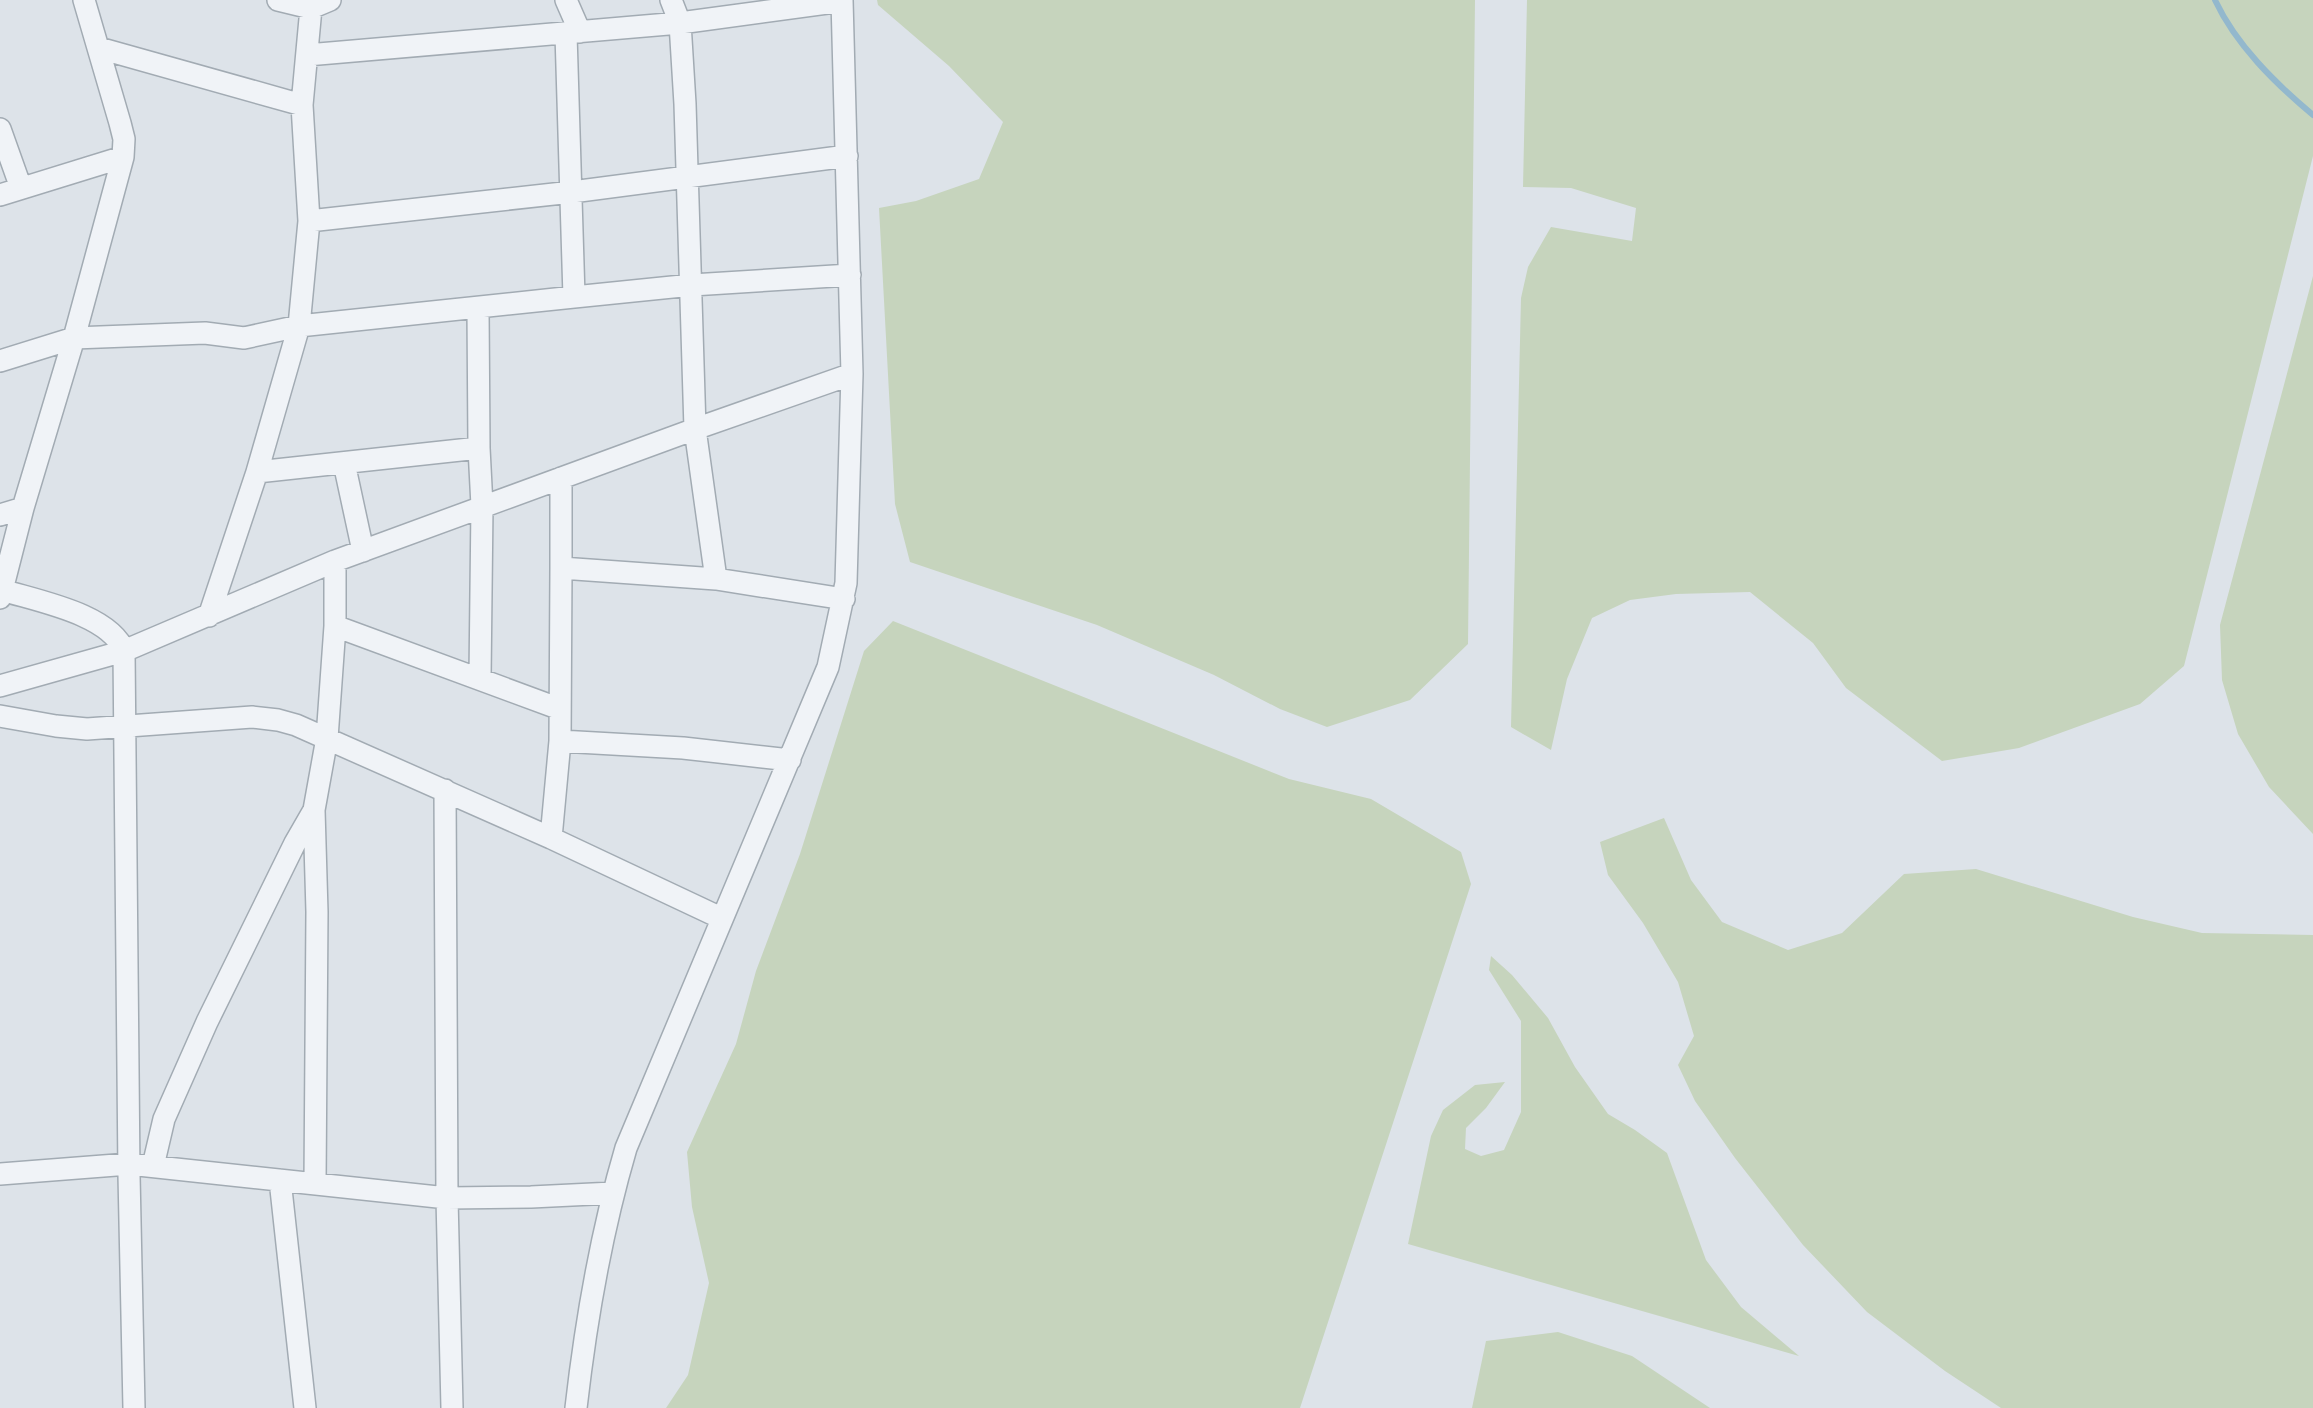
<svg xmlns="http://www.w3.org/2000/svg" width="2313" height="1408" font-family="'Sofia Sans Condensed',sans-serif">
<rect width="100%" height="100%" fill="#dde3e9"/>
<path fill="#c6d4bd" d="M877,0H1475L1468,644L1410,700L1327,727L1280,709L1214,675L1097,625L910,562L895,504L879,208L916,201L979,179L1003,122L949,66L878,5Z
M1527,0H2313V156L2184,666L2140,704L2019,748L1942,761L1846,688L1813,643L1750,592L1676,594L1630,600L1592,618L1567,679L1551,750L1511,727L1521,298L1528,267L1551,227L1632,241L1636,208L1571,188L1523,187Z
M2313,276V834L2269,787L2238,734L2222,680L2220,625Z
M893,621L1289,779L1371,799L1461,852L1471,884L1300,1408H666L688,1375L709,1283L692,1207L687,1152L736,1044L756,971L800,854L864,651Z
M1664,818L1691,880L1722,922L1788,950L1842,933L1904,874L1976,869L2133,917L2202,933L2313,935V1408H2001L1945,1371L1867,1312L1803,1245L1735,1158L1695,1101L1678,1065L1694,1036L1678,982L1643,923L1608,875L1600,842Z
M1491,956L1512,975L1548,1018L1575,1067L1608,1114L1635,1130L1667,1153L1706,1260L1741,1307L1799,1356L1408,1244L1431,1136L1443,1110L1475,1085L1505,1082L1486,1108L1466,1128L1465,1149L1481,1156L1504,1150L1521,1112V1021L1489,970Z
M1558,1332L1632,1356L1710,1408H1472L1486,1341Z"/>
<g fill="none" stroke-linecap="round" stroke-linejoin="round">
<path stroke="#93b8cd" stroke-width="6" d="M2215,0C2236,45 2275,83 2313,115"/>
<g stroke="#a2abb3" stroke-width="24">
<path id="street" d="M278,0L311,8L330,0
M566,0L580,32
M671,0L680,23L685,104L695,429L716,579
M566,34L574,297
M99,48L302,105
M307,55L680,23L842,1
M0,129L21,188
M0,195L123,157
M309,221L572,192L847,156
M478,309L479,448L482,506L480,678
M0,361L74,338L205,333L244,338L299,326L574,297L692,285L850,275
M344,463L363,551
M257,472L479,448
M0,515L23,508
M335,561V626L560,709
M561,568V478
M2,590C37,601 110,614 124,651L129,1175L134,1408
M0,598L23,508L74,338L123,157L124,139L120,123L84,0
M209,616L257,472L299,326L309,221L302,105L311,8L310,0
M0,686L124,651L335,561L695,429L852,374
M0,716L56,726L87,729L252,717L278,720L296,725L551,838
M560,741L683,748L790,760
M445,790L447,1198L452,1408
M314,810L317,912L315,1183
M721,918L551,838L560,741L561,568L716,579L844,599
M153,1166L164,1119L207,1022L295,843L314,810L327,738L335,626
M0,1174L129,1164L447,1198L531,1197L613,1193
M280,1180L305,1408
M576,1408C586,1320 601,1233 626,1148L828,667L846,583L852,374L842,0"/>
</g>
<use href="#street" stroke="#f0f3f7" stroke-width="21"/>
</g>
</svg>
